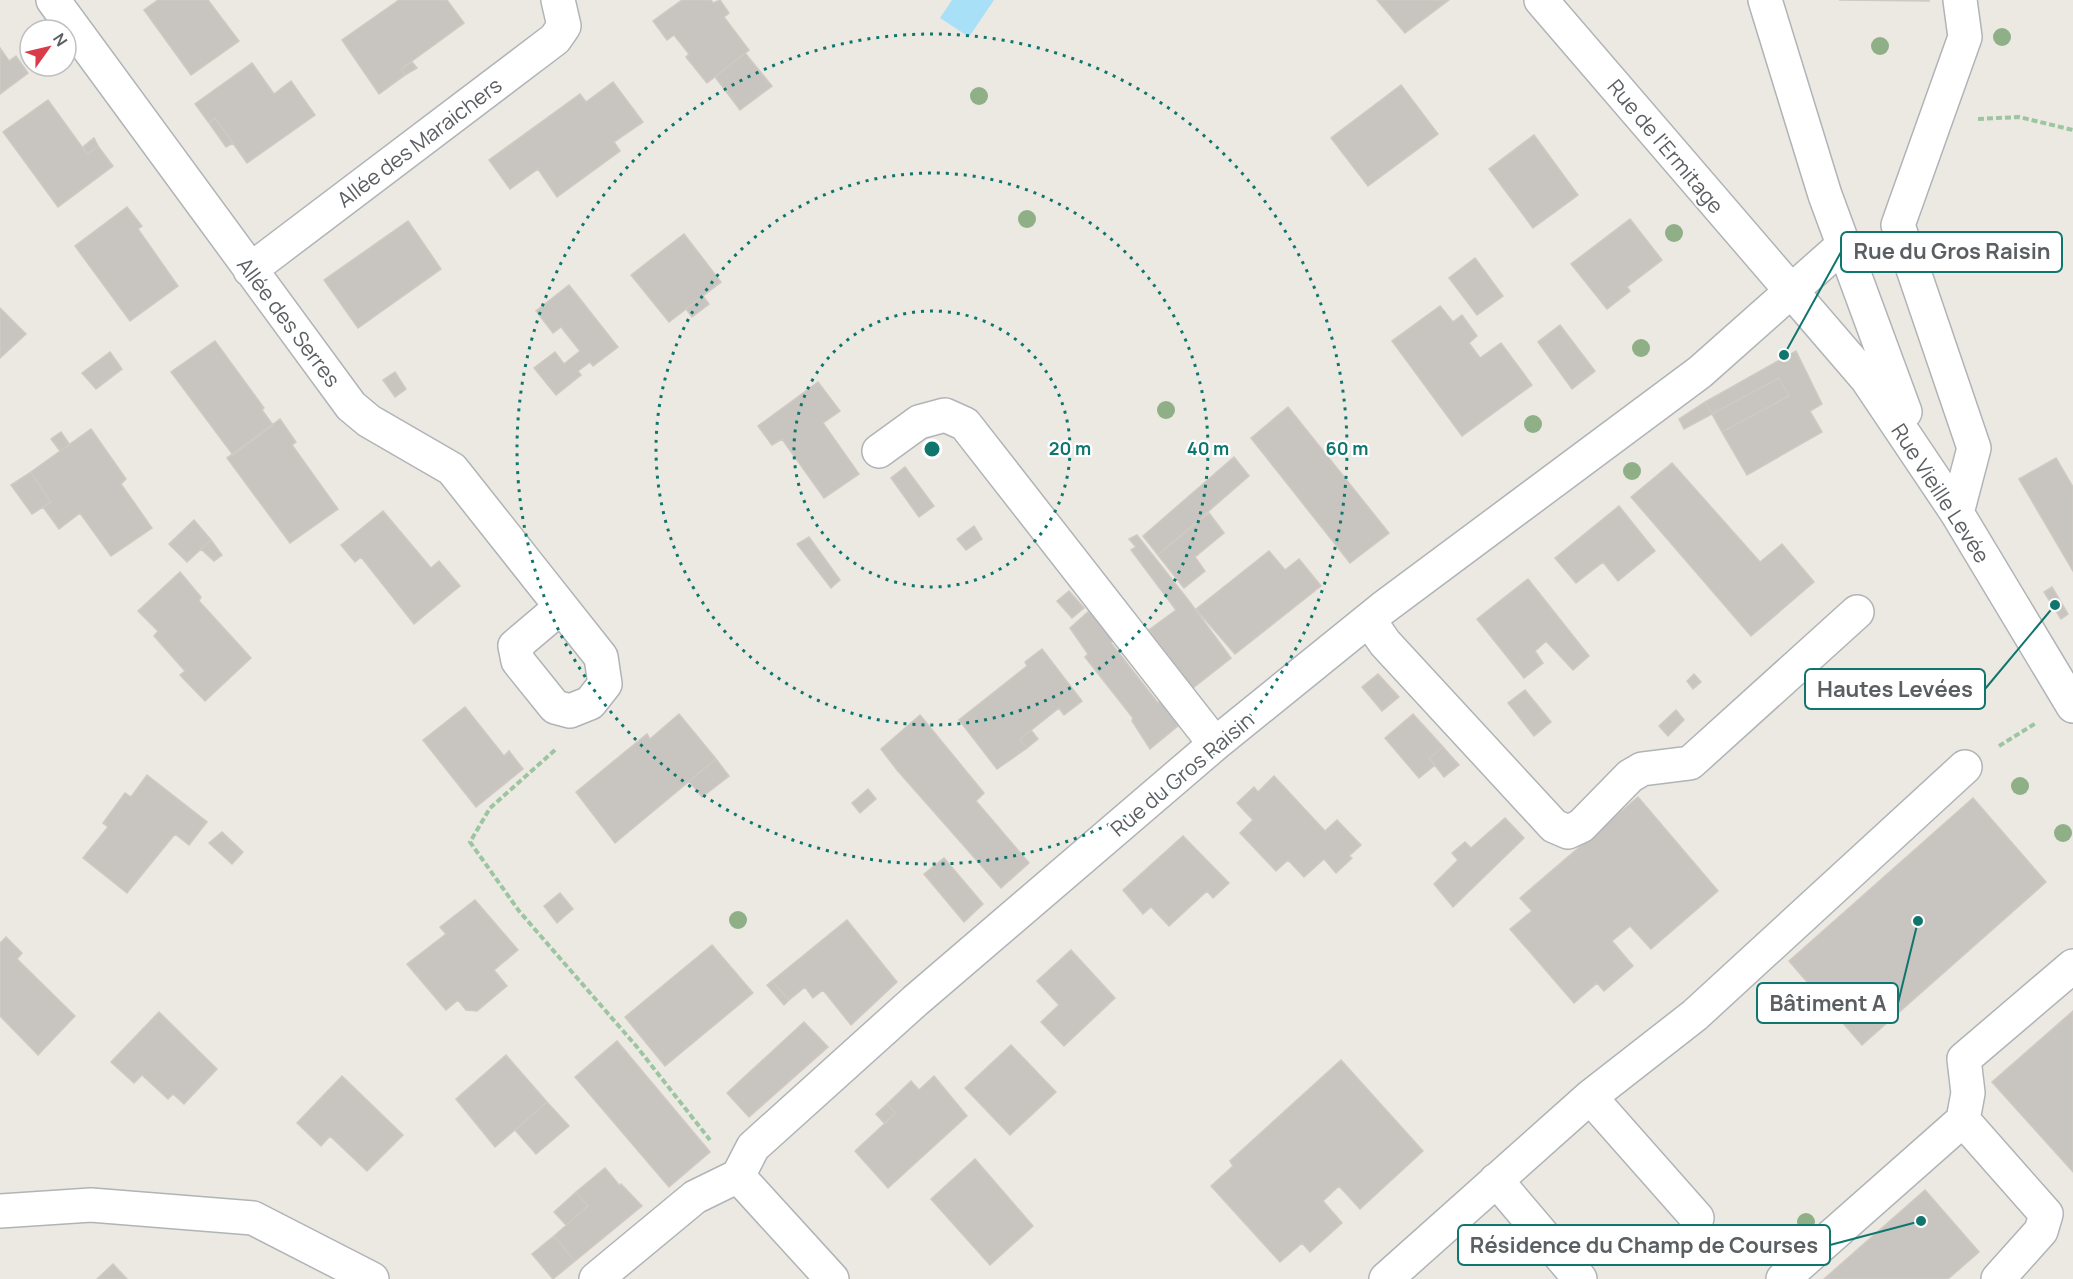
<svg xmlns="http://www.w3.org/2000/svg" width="2073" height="1279" font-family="Manrope,sans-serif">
<rect width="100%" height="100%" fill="#ece9e3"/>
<path fill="#a8e1f7" d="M952,0H994L969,37L940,18Z"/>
<path fill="#c8c4c0" stroke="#d0c9c2" stroke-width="1.5" d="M158,0H208L239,41L191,75L144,10Z
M399,0H447L464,23L401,69L405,75L379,94L342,40Z
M682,0H711L713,3L720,0L729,13L724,17L749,50L707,83L686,57L689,54L674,35L667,40L653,21Z
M1377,0H1449L1405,33Z
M1839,0H1929V1Z
M0,48L9,61L16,56L28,73L0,94Z
M745,53L772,86L740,110L715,77Z
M412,62L417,68L405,75L401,69Z
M252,63L274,94L291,81L315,115L247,163L215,118L209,123L195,104Z
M613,82L643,122L614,142L620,151L557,197L538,169L510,189L489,160L580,94L586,102Z
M1401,85L1438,134L1368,186L1331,138Z
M48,100L87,154L98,146L113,166L58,207L3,132Z
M215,118L233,143L226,147L209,123Z
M1534,135L1578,195L1533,228L1489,169Z
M94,138L98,146L87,154L83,147Z
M127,207L142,226L138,229L178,286L130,321L75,246Z
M1630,219L1662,260L1627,287L1630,291L1607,309L1571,264Z
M408,221L441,269L358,328L324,280Z
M684,234L721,282L669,322L631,275Z
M1475,258L1503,296L1477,315L1449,278Z
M569,285L618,347L593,366L590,362L578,371L581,375L556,395L534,368L555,352L564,364L580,351L561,327L553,333L536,311Z
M703,296L709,304L692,317L686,309Z
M1440,306L1453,322L1462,315L1477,336L1469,343L1480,358L1501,343L1532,385L1462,436L1392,341Z
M0,308L26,334L0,358Z
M1560,325L1595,371L1572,389L1538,342Z
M215,341L264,408L262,410L273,425L233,455L171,372Z
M1796,351L1822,404L1810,411L1822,432L1747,475L1722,432L1789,396L1779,378L1712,414L1705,402Z
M110,352L122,369L96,389L82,373Z
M395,372L406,389L395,397L383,380Z
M1779,378L1789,396L1722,432L1712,414Z
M818,382L840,411L823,423L859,474L824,498L782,439L772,445L758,426Z
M1705,402L1712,414L1684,429L1679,419Z
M1288,407L1389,533L1350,563L1251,438Z
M280,419L296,442L292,445L338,509L290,543L227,458Z
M91,429L126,479L121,484L152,528L111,556L80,513L59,529L43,507L51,502L31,472Z
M61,432L70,445L60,451L51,439Z
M1234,457L1249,476L1158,555L1143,536Z
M2056,458L2073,487V571L2019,479Z
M1672,463L1760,562L1782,544L1814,582L1751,636L1631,497Z
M905,467L934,506L919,517L891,478Z
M31,472L51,502L32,514L11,485Z
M1619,506L1655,551L1618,581L1603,562L1576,583L1555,558Z
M383,511L431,568L439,561L460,586L414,624L361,557L355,562L341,545Z
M1209,513L1224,533L1195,557L1205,571L1184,588L1158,555Z
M194,520L211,540L187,562L169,544Z
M974,526L982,539L966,550L957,539Z
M1137,535L1189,601L1231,658L1193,688L1149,630L1176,610L1131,550L1136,547L1129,539Z
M809,537L840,580L831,588L797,544Z
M211,540L222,555L214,561L201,549Z
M1269,551L1285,570L1299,559L1321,586L1235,654L1196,609Z
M180,572L201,597L199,601L251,658L205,701L180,675L185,671L154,636L158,631L138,611Z
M1528,579L1589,656L1573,670L1546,641L1535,651L1543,663L1524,678L1477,619Z
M2052,587L2068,614L2061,619L2044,592Z
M1069,591L1084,608L1072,618L1057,601Z
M1090,610L1113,640L1111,643L1158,703L1161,700L1179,725L1150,749L1132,721L1133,718L1085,657L1088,654L1070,628Z
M1042,649L1082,701L1064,715L1059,708L1020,739L1027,748L997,769L959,720L1027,666L1025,662Z
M1378,674L1399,697L1382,711L1362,687Z
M1694,674L1701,682L1693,689L1687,681Z
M1525,690L1551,722L1534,736L1508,703Z
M465,707L504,756L509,751L523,769L476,807L423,740Z
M1676,710L1684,720L1668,736L1659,726Z
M679,714L716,759L615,843L576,792L647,734L650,739Z
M1413,714L1443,747L1429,758L1435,765L1419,778L1385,738Z
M920,715L984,793L976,801L1029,863L1001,888L897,770L881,749Z
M1031,730L1038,739L1027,748L1020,739Z
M1443,747L1459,765L1444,777L1429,758Z
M716,759L729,776L702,797L689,781Z
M147,775L207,822L189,845L175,834L127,893L83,858L108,827L103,823L125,793L131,797Z
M1274,776L1325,831L1337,820L1361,845L1349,856L1352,858L1336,873L1324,859L1304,877L1288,860L1276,871L1240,833L1253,820L1237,803L1254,787L1258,792Z
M868,789L876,799L860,813L852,803Z
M1638,797L1718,891L1651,949L1630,926L1612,941L1633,966L1604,991L1597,983L1574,1003L1510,929L1532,911L1520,898Z
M1973,798L2046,882L1862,1045L1789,961Z
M1505,818L1524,838L1453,907L1434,884L1458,860L1452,853L1465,842L1471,848Z
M222,832L243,852L232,864L209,843Z
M1183,836L1229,883L1213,898L1207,891L1169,926L1151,907L1143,914L1123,890Z
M944,858L983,904L964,922L924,874Z
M560,893L573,909L557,923L544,906Z
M475,900L518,950L494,970L507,986L477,1011L466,1010L458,1000L446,1010L407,964L446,934L440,927Z
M847,920L897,982L851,1025L823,990L813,998L805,987L789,1000L772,981Z
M6,937L22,953L17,959L75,1016L38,1055L0,1016V943Z
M712,945L753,993L665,1066L625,1017Z
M1071,950L1115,998L1064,1046L1041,1022L1059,1005L1037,981Z
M772,981L789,1000L784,1005L767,985Z
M2073,1011V1172L1992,1082Z
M159,1012L217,1069L184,1104L173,1094L168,1099L142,1075L134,1083L111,1062Z
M804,1022L828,1047L749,1117L727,1093Z
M617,1041L710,1152L669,1187L575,1077Z
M1011,1045L1056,1092L1010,1135L965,1088Z
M506,1055L547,1102L495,1147L456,1099Z
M1341,1060L1423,1151L1360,1209L1339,1186L1323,1201L1342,1223L1310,1252L1302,1243L1280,1262L1211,1186L1233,1166L1230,1161Z
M342,1076L403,1135L367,1171L330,1136L321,1146L297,1123Z
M934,1076L967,1116L888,1188L855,1151L896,1113L887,1104L911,1081L919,1090Z
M547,1102L569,1126L536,1154L515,1130Z
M887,1104L896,1113L884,1123L876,1114Z
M975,1159L1033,1226L990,1265L931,1199Z
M605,1168L620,1186L621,1184L642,1206L575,1261L554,1236L588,1206L576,1192Z
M1925,1190L1979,1252L1948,1279H1824Z
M576,1192L588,1206L566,1225L554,1212Z
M554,1236L575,1261L553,1279L532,1254Z
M113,1264L127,1279H97Z"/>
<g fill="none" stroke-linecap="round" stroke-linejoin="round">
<g stroke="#b0b4b7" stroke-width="36">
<path id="minor" d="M53,0L351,406L369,421L452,469L601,657L605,684L590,703L570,711L555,707L518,661L515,646L561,607
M1541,0L1867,379L1957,513L2073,706
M1765,0L1825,195L1905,412
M250,270L555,39L564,26L558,0
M879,451L919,422L945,415L965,424L1215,744
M1957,513L1974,448L1898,225L1965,37L1960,0
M1369,620L1385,643L1554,826L1568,832L1581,826L1630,776L1642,769L1690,763L1857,612
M1590,1097L1697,1218
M1963,1120L2046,1214L2041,1231L1998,1279
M738,1176L832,1279
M1496,1180L1580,1279
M0,1211L91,1205L253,1218L372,1279
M596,1279L695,1197L738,1176L753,1147L915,1001L1215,744L1383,608L1700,372L1842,246
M1386,1279L1590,1097L1695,1015L1965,767
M1783,1279L1963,1120L1968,1093L1964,1059L2073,966"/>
</g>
<path stroke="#9cc5a1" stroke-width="4" stroke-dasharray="6 3" stroke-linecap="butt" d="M1978,119L2019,117L2073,130
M1999,746L2036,723
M555,750L490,808L470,842L519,911L637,1047L710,1140"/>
<use href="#minor" stroke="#fff" stroke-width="33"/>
</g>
<g fill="#8faf87">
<circle cx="2002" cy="37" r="9"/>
<circle cx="1880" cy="46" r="9"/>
<circle cx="979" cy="96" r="9"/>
<circle cx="1027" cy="219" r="9"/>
<circle cx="1674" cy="233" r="9"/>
<circle cx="1641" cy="348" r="9"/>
<circle cx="1166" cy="410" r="9"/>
<circle cx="1533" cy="424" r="9"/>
<circle cx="1632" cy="471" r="9"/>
<circle cx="2020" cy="786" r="9"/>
<circle cx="2063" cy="833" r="9"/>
<circle cx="738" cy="920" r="9"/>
<circle cx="1806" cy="1222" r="9"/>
</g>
<g fill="none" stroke="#0f766e" stroke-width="3" stroke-dasharray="3 6">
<circle cx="932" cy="449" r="138"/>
<circle cx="932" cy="449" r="276"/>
<circle cx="932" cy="449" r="415"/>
</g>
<g text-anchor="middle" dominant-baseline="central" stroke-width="4.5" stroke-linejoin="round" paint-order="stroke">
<g font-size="21" fill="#5b5f62" stroke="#fff">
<text transform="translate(419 142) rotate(-37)">Allée des Maraichers</text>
<text transform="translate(1666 146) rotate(50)">Rue de l'Ermitage</text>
<text transform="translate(289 322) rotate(53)">Allée des Serres</text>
<text transform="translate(1941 493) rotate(57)">Rue Vieille Levée</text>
<text transform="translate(1182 774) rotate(-40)">Rue du Gros Raisin</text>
</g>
</g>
<circle cx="932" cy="449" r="9" fill="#0f766e" stroke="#fff" stroke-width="3"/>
<g font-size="18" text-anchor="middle" font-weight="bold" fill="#0f766e" stroke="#fff" stroke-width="4.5" stroke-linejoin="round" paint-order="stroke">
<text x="1070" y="455">20 m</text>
<text x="1208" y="455">40 m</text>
<text x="1347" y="455">60 m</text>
</g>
<path fill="none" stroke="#0f766e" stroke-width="2" d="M1784 355L1841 252M2055 605L1985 689M1918 921L1898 1003M1921 1221L1830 1245"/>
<g fill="#0f766e" stroke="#fff" stroke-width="2">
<circle cx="1784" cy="355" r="6"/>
<circle cx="2055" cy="605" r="6"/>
<circle cx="1918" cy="921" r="6"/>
<circle cx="1921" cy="1221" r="6"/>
</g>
<g fill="#fff" stroke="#0f766e" stroke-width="2">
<rect x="1841" y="232" width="221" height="40" rx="6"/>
<rect x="1805" y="669" width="180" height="40" rx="6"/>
<rect x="1757" y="983" width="141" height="40" rx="6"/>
<rect x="1458" y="1225" width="372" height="40" rx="6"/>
</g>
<g font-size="22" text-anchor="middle" font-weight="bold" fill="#5b5f62">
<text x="1952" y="259">Rue du Gros Raisin</text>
<text x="1895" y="697">Hautes Levées</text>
<text x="1828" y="1011">Bâtiment A</text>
<text x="1644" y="1253">Résidence du Champ de Courses</text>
</g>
<g transform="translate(48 48) rotate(56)"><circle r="28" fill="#ffffff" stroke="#bdbfc0" stroke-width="1.5"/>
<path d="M0-4.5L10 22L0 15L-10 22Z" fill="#da3b48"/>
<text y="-9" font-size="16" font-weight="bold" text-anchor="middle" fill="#5b5f62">N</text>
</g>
</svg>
